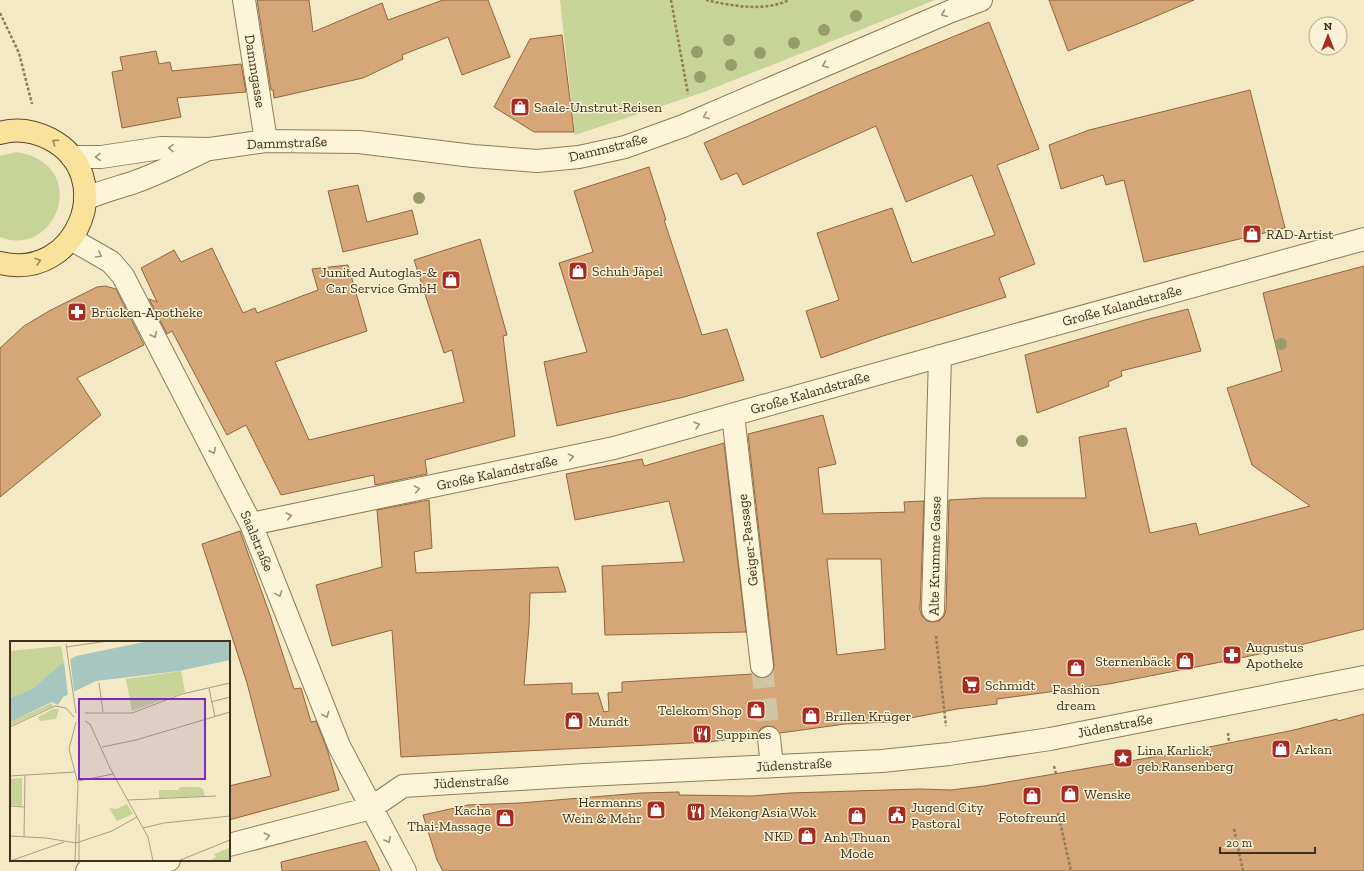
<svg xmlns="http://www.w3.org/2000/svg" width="1364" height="871" font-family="'Zilla Slab',serif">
<rect width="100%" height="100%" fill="#f3e9c5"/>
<path fill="#c7d397" d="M560,0H935L704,92L575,135Z
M16,152C93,164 56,260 0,237V156Z"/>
<path fill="#d5a677" stroke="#93653b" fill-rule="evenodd" d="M257,0H309L313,32L382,3L388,20L443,0H488L510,57L462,75L448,37L402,55L403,59L363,78L274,98L273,90H271Z
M1049,0H1194L1140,23L1068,51Z
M989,22L1039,149L997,165L1035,264L999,278L1006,297L880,337L821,358L806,311L839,300L817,233L892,208L912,263L995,235L972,175L906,202L876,126L743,185L737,173L721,180L704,143L855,77Z
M562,35L574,132H534L494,107L530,39Z
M156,51L159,64L170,62L172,71L241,64L246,92L177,98L181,117L122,128L112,72L123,70L120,57Z
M1250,90L1285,228L1144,262L1124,180L1106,185L1103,175L1061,189L1049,145L1089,130Z
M649,167L666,220H664L702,335L727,329L744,380L684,397L557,426L544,362L587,352L559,263L593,252L574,191Z
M358,185L367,222L412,210L418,234L343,252L328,191Z
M480,239L507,335L503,336L515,436L425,460L427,474L375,485L374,475L281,495L246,425L227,435L172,331L167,334L149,299L157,302L141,268L174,250L181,262L212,248L243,313L255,308L257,313L318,290L312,269L348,265L367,331L275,362L309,440L464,402L452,350L444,353L414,260Z
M1364,266V629L1288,648L1221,662L1109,684L997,699V704L957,709L890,722L845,724L780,733L774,727L767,726L761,728L757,735L710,742L401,757L392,630L332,646L316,585L382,567L377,510L429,500L432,548L414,552L416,573L558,567L566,592L530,593L529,626L524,685L572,683V694L598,693L604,712L609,711L608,693L622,692V682L753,674L757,678H763L769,676L773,671L774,665L748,434L823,415L836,464L818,468L823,514L905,512L904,502L924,501L920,610L922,616L927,621L932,622L939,621L944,616L946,610L949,500L983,498H1086L1079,437L1126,428L1150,533L1196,523L1199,535L1310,506L1252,465L1227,388L1282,371L1263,293ZM827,559H881L885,649L837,655Z
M105,286L116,289L144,345L77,378L101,415L0,497V348L24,326L49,311L97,287Z
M1188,309L1201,351L1121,371L1122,376L1108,382L1109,386L1037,413L1025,355L1145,320Z
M724,443L746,632L605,635L602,566L684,562L669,501L575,520L566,474L642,459L644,466Z
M240,531L270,615L294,689L301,688L311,722L316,721L327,749L339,790L229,820V786L271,776L247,683L202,544Z
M1364,714V871H443L437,860L423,815L468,805L520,803L641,793L679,792V795L752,796L790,793L919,789L951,790L984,786L1194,750L1294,730L1337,719L1338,721Z
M366,841L380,871H282L281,862Z"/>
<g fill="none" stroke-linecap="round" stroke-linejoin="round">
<path stroke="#cfc4a4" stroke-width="22" stroke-dasharray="22 11" stroke-linecap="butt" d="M762,666L769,738"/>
<g stroke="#917b58" stroke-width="24">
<path id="minor" d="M244,0L266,141
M72,157H101L161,148L210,149L266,141L359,142L473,156L537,161L579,157L625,147L683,126L949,12L981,0
M85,199C100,192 116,188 132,183C158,174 182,162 206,150
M71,239L111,262L123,276L251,524L339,746L405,871
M733,415L762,666
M251,524L614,448L980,345L1364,239
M933,610L940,356
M769,738L772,766
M229,845L371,808L403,786L585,775L882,761L949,754L1050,739L1364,677
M87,871L158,863L169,860"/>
</g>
<g stroke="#5e482d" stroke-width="24">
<path id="major" d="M0,133C17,128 34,131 50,139C119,175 78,282 0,263"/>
</g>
<path stroke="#917b58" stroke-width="2.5" stroke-dasharray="3 2" stroke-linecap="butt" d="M671,0L688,94
M706,0C732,6 764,12 789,0
M0,13L19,53L32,104
M936,636L946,726
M1228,733L1229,742
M1054,766L1056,774
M1058,813L1071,871
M1234,829L1243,871"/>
<use href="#minor" stroke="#fcf5da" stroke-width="22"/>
<use href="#major" stroke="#f9e39a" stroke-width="22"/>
</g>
<g fill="#969d6b">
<circle cx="856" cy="16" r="6"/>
<circle cx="824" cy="30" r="6"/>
<circle cx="729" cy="40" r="6"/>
<circle cx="794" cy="43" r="6"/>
<circle cx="697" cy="52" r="6"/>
<circle cx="760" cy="53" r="6"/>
<circle cx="731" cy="65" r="6"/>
<circle cx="700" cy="77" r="6"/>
<circle cx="419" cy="198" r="6"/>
<circle cx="1281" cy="344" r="6"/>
<circle cx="1022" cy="441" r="6"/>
</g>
<defs><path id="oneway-chevron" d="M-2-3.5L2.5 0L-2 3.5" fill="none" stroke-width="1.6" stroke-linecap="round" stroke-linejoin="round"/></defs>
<g stroke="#9e937c">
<use href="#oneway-chevron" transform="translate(944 14) rotate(157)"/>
<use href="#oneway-chevron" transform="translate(825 65) rotate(157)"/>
<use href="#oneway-chevron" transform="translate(706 116) rotate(157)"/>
<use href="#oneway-chevron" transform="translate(171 148) rotate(-179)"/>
<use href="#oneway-chevron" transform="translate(98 157) rotate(177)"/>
<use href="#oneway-chevron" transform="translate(99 255) rotate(30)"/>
<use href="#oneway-chevron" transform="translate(154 335) rotate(63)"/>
<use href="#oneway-chevron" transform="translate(697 425) rotate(-16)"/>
<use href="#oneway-chevron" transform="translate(213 451) rotate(63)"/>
<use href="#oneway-chevron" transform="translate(571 457) rotate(-12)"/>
<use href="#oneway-chevron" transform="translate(417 489) rotate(-12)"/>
<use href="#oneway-chevron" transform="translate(289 516) rotate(-12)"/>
<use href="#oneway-chevron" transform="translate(279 594) rotate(69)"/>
<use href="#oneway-chevron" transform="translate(326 715) rotate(68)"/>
<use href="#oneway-chevron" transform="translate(267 836) rotate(-14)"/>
<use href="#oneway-chevron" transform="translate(388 840) rotate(61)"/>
</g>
<g stroke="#9c8a5c">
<use href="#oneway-chevron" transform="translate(55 142) rotate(-146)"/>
<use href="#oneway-chevron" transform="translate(38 261) rotate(-18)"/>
</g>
<defs>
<g id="shop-square" transform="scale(1)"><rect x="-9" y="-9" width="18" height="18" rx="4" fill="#a72b21" stroke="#f9f2d6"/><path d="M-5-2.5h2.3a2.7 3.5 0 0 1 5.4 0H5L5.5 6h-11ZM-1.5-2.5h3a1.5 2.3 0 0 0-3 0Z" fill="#fff"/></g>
<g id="pharmacy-square" transform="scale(1)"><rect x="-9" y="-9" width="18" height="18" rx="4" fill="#a72b21" stroke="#f9f2d6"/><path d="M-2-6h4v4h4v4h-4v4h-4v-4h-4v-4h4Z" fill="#fff"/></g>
<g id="supermarket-square" transform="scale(1)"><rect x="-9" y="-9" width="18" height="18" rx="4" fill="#a72b21" stroke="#f9f2d6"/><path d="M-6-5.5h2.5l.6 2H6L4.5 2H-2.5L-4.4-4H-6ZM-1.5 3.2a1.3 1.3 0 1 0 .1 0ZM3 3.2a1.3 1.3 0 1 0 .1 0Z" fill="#fff"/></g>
<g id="restaurant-square" transform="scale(1)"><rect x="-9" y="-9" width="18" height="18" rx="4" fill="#a72b21" stroke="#f9f2d6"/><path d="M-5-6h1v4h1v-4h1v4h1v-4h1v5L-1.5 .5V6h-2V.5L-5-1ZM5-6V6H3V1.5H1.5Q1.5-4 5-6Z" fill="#fff"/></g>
<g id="sight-square" transform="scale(1)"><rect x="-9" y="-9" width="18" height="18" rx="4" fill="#a72b21" stroke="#f9f2d6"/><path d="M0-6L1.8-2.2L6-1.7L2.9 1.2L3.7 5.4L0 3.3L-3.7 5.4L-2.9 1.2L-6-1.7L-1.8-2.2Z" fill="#fff"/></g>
<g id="civic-square" transform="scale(1)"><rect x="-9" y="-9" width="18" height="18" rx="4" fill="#a72b21" stroke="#f9f2d6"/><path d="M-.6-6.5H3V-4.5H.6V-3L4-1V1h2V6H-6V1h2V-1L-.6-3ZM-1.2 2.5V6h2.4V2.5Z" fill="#fff"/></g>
</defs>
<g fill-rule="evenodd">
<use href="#shop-square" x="520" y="107"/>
<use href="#shop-square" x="1252" y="234"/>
<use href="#shop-square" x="578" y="271"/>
<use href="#shop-square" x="451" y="280"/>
<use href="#pharmacy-square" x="77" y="312"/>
<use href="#pharmacy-square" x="1232" y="655"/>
<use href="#shop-square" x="1185" y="661"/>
<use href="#shop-square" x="1076" y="668"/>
<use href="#supermarket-square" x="971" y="685"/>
<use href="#shop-square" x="756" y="710"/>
<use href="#shop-square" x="811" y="716"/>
<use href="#shop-square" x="574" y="721"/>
<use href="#restaurant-square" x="702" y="734"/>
<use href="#shop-square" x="1281" y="749"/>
<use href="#sight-square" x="1123" y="758"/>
<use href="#shop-square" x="1070" y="794"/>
<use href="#shop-square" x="1032" y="796"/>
<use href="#shop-square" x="656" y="810"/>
<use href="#restaurant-square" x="696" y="812"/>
<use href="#civic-square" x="897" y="815"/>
<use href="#shop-square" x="857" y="816"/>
<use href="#shop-square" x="505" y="818"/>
<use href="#shop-square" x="807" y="836"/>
</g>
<g text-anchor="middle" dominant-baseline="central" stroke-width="3" stroke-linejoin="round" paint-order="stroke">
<g font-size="14" fill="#3f311e" stroke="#f9f2d6">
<text transform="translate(255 71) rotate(81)">Dammgasse</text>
<text transform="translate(287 143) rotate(-2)">Dammstraße</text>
<text transform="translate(608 148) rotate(-14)">Dammstraße</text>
<text transform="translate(1122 306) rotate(-15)">Große Kalandstraße</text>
<text transform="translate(810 393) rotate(-16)">Große Kalandstraße</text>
<text transform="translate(497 473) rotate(-12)">Große Kalandstraße</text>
<text transform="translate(748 540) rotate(-97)">Geiger-Passage</text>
<text transform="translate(257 541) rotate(67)">Saalstraße</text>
<text transform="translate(935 556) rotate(-89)">Alte Krumme Gasse</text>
<text transform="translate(1115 726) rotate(-11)">Jüdenstraße</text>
<text transform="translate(794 765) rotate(-3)">Jüdenstraße</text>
<text transform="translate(471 782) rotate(-3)">Jüdenstraße</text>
</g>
<g font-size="14" fill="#3f311e" stroke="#f9f2d6" text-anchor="start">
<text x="534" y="107">Saale-Unstrut-Reisen</text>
<text x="1266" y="234">RAD-Artist</text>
<text x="592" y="271">Schuh Jäpel</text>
<text x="437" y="272" text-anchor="end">Junited Autoglas-&amp;<tspan x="437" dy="16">Car Service GmbH</tspan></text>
<text x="91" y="312">Brücken-Apotheke</text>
<text x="1246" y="647">Augustus<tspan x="1246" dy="16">Apotheke</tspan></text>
<text x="1171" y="661" text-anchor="end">Sternenbäck</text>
<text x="985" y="685">Schmidt</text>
<text x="1076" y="689" text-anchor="middle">Fashion<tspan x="1076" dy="16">dream</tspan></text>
<text x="742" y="710" text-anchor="end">Telekom Shop</text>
<text x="825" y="716">Brillen Krüger</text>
<text x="588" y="721">Mundt</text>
<text x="716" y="734">Suppines</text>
<text x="1295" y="749">Arkan</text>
<text x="1137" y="750">Lina Karlick,<tspan x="1137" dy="16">geb.Ransenberg</tspan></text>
<text x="1084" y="794">Wenske</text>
<text x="642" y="802" text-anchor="end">Hermanns<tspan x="642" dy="16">Wein &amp; Mehr</tspan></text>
<text x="911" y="807">Jugend City<tspan x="911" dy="16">Pastoral</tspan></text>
<text x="491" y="810" text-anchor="end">Kacha<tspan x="491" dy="16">Thai-Massage</tspan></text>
<text x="710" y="812">Mekong Asia Wok</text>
<text x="1032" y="817" text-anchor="middle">Fotofreund</text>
<text x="793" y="836" text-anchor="end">NKD</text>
<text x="857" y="837" text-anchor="middle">Anh Thuan<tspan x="857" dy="16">Mode</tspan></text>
</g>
</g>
<g transform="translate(10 641)">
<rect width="220" height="220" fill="#f3e9c5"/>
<path d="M51,5L54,21L22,48L0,57V10ZM171,30L175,51L122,70L116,38ZM42,62L43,65L0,85V81ZM43,68H49L46,78L30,80L28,76ZM12,137V165L0,164V138ZM170,146H188L193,148L195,155L149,157V149H168ZM117,163L123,173L107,180L99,167L106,168ZM219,207L220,220H200L206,216L204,213Z" fill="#c7d397"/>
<path d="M139,0H220V19L169,30L86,40L53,56L48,64L42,61L0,81V57L22,48L51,23L66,15Z" fill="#a7c6bf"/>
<path d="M60,16L64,52L58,56L54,19Z" fill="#f3e9c5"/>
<path fill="none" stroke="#ab9f82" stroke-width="1" d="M56,3L66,72M56,6L98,0M89,42L93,71M199,47L205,76M201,61L220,56M75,72H122L172,53L220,42M75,80L80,83L100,127L138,196L143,220M0,86L45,65L56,67L64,76M92,106L126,99L220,71M0,135L65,131M68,140L103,133M118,159L206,155M0,165L14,166M69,183V220M133,187L154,182L220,175M0,195L36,197L66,202L102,190L127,176M14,196L15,134M0,220L54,201M65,220L68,143L59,108L66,81M168,220L220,199"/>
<path fill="#7b2cbf" fill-opacity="0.15" stroke="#7b2cbf" stroke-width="2" d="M69,58H195V138H69Z"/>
<rect width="220" height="220" fill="none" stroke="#3f311e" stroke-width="2"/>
</g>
<g transform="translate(1328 36)"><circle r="19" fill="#f9f2d6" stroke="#afa58c"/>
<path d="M0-3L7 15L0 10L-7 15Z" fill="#a72b21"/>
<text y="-6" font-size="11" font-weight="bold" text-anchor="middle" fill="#3f311e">N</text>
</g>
<path d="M1220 847v6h95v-6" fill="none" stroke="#3f311e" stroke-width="2"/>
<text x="1226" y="847" font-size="12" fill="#3f311e" stroke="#f9f2d6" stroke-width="3" paint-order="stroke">20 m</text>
</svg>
